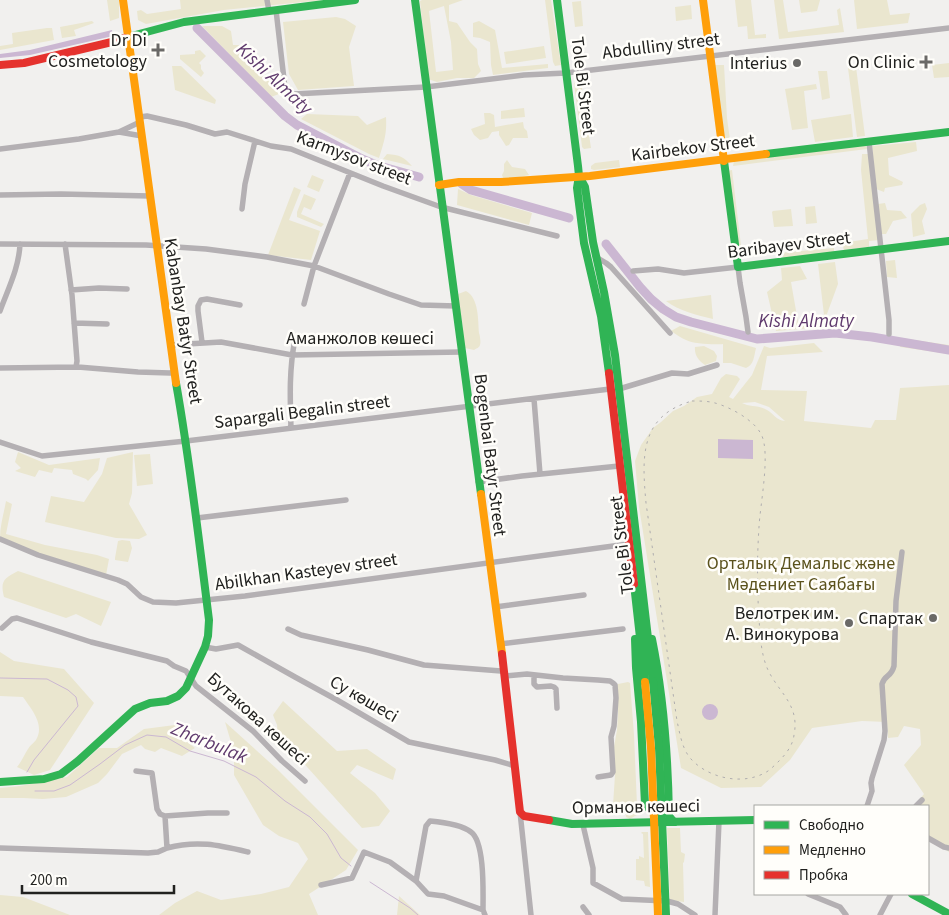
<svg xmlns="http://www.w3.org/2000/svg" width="949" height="915" font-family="'Source Sans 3',sans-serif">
<rect width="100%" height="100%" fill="#f1f0ee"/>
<path fill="#eae6cf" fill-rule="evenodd" d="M107,0H119V18L110,21Z
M180,0H324L224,10L146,24L138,20L137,11L141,10L147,14L181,9Z
M422,0H463L449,5V21L457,23L470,42L477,49L478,64L481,71L474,78H457L437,82L428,79L420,1ZM444,6L451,42L453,70L436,72L429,11Z
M545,0H551L561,65L555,66L553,62Z
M735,0H751L755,35L766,34V38L748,39L747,26L738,27Z
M774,0H783L788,32L839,25L837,10L840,8L844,32L779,39Z
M799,0H820L817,11L801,13Z
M854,0H887L890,15L910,13L908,23L857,29Z
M581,1L583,26L575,27L572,2Z
M691,5L692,19L676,21L675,7Z
M336,17L345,19L356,26L349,47L354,86L298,90L289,74L283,22Z
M92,21L94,23L74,30L76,36L62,38L60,27Z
M479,21L495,30L502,68L548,64V68L493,75L491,65L490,42L480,38L473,37V23Z
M202,26H222L231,31L233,45H249L252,66L272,83L279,94L271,97Z
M47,28H52L54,40L0,50V46L13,44L12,33Z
M544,46L546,58L506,64L504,52Z
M200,50L206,56L199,63L201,65V69L204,73L201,77L180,59V55L195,54V51Z
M949,63V77L934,78L932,65Z
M714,65H724L727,118L731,147L725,148Z
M172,66H181L216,100L215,104L175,90Z
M856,67L865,136L857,137L848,68Z
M818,71H827L830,98L822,100Z
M581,82L591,148L584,149L582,147L574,83Z
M816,84L817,89L804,91L808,128L792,130L785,89Z
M524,108L525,117L501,119V111Z
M484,113H490L494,115L495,127L523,122L524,128L527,131L528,138H513L509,145L506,146L499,135V131L492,132L488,138L480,140L474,135L471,129L485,124Z
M307,114L358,116L367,125L386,117C387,134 384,142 379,158L369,154L301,119Z
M851,114L853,137L815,142L811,120Z
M916,142L917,151L888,158L889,175L903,182L902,185L885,188L884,192L876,189L872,146Z
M866,145L867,149L733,166L734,161Z
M387,154C400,155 404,157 412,166L383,159Z
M862,154H869L879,240L869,241V247L844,250L842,243L868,239L861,170Z
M507,160L512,167L525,169L529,175L504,180L502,175L504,171V164Z
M619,160L620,167L594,170L591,169V166L595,163Z
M732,170L742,254H738L727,171Z
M312,175L324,180L319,192L307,187Z
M294,187L301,190L289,220L320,231L311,260L268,255Z
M458,189L471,195L532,213L529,225L457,205Z
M304,194L316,199L311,210L304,207L301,214L324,224L321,227L297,217V212Z
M885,203L887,210L901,211L907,218L893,221L886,234H881L878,204Z
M925,203L927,209L922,221L925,234L913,237L911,214L920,205Z
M815,206L817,223L806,224L805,207Z
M791,209L793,226L774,227L772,212L773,211Z
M834,248V253L784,258L779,253Z
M895,260L897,278L887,277L886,261Z
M835,262L838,284L824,322L825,327L776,331L767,292L782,280L781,268L800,266L807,279L791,282L798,322L813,319L824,315L818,264Z
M466,291C479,298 478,320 479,333C480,336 481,342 480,345C479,348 477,348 474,350L465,348L461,342L463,327L457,296L458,294Z
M711,295L713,319C697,315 679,311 666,301Z
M680,326L756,348C754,356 754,365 746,368L731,363H723V344C715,345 693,344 686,340C681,338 676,334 671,331Z
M901,338L949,345V354L900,347Z
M814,343L823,352L767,356L761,390L807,391L804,421L871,428L875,420H896L900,388L949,385V852L928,838V806H914L924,794L904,765L921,745L920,729L904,726L898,737L888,738L887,722L862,721L812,728L790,760L761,787L721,788L681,768L639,507L635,461L641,445L653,428L661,422L673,411L684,406L697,397L712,394L721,378L726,374L737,376L740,379L729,397L733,399L752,375L764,346L770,348ZM755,402L769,407L785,421C776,420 774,414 767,410C759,405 749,407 742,403Z
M704,346L714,351L717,356L716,361L705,365C699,361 694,355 695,347Z
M18,452L49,465L100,458L98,470L88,481L86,479L73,474L72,470L54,468L52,473L39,470L35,477L15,471L21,468L15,462Z
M133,452L132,493L129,504L147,535L139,539L116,538L45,522L51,496L84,502L102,474L107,458Z
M150,454L153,484L137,486L134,455Z
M6,501L12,504L6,534L45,545L97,555L109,559L106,575L46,556L0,538C0,525 4,513 6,501Z
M122,540L130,541L132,548L128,562L115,560V558L118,541Z
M18,571L111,602L101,626L76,614L66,618L4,597C0,581 4,578 18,571Z
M0,652L14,661L64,669L94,703L50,770L34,775L17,767C22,761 24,755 28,749C30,745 33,744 36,740C45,725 32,710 23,697L0,696Z
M628,682L630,683L634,735L637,805L641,808L640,813L630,819L626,817L625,808H617L613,805L615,775L614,747L617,730L618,713L617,685L618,684Z
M283,701L337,751L367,749L396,769L393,780L357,765L350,773L375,793L390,811L379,826L362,828L290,748L284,750L279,748L277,725L273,715Z
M225,722L277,769L358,850L346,870L309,894L318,915H159L175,903L197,891L221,900L261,894L289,887L308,859L298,843L279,836L263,825L234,775V752Z
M175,725L182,738L195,748L182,756L161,748L155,752L145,749L141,745L122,754L107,774L98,783L66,797L43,799L23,798H0V788L20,786L67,777L99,748H117L144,729Z
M667,828H680L681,852L685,854L684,862L683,863L684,902L670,900Z
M642,832H648L650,887L645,886L644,881L636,880V859H639V856L644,858L643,834L641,833Z
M0,895L23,897L70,915H0Z
M399,896L420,915H397Z"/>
<path fill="#cbb7d2" d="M112,30L113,36L30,55L0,58V54L30,50Z
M718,439L753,440V459L718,458Z
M702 712a8 8 0 1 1 16 0a8 8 0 1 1-16 0Z"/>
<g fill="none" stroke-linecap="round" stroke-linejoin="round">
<path stroke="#cbb7d2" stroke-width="1" d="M0,678L47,679L68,690L76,697L78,706L34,760L27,772
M35,791H54L70,785L100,764L125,745L147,735L166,737L190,751L224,761L256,777L285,801L310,817L327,834L341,858L351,866
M370,882L410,908L418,915"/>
<path stroke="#cbb7d2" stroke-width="9" d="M197,28L285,116L297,125L362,159L376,165L419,177
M462,184L471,190L569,218
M606,244L640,287L651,299L663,309L676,317L691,322L757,339L835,333L872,337L949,350"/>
<path stroke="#b4b0b3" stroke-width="5.5" d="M267,0L269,11
M276,10L285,88L290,94H294L426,87L524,75L566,73L949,28
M140,117L147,116L186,125L215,134L227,132L271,146L291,149L383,186L441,207L557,236
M140,122L119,132L142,136
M869,142L889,320V334
M0,149L79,139L119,132
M0,195L61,194L150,196
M242,209L245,184L255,141
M0,244L146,245L206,249L267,257L314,266L389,294L421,305L456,306
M65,244L72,295L77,361L76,367
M596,257L606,263L611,267L670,333
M633,271L658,269L684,273L738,267L740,283L746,317L748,332
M71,290L99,288L127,289
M304,304L314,266L350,173
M0,311C8,289 19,268 20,244
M74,323L107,324
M202,342L198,311V306L201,300L207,299L240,305
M170,345L221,342L292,355L461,352
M0,368L78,367L138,372L170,373L174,372
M619,389L672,373L688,374L717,365
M534,399L540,474
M291,428C290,397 289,370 295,339
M0,442L42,456L186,441L610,389
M478,482L522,476L619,466
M197,518L346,500
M0,539L38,555L118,580L127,584L141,597L153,602L176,603L245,596L628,544
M495,607L584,595
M2,628L12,619L17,618L91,642L167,661L174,666L186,671L196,686L253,731L282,761L305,781
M288,629L301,635L368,650L424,665L501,671L504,673
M500,644L623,629
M205,647L216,649L238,645L295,677L337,700L409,742L495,760L515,766
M534,675V684L537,687L551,686L554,687L556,689L557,708
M505,676L527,674L563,678L598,680L610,681L613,683L615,685L616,698L614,726L611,737L613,772L611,775L598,777
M136,771L152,773L157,809L160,814L165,816L208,813H227
M867,806L872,791L871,783L872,778L884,740L885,731L882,684C885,674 891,678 894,666L896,601L902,552
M916,806L922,800
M520,812L531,915
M583,825L593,868V883L622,899L667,901L678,904L695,915
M928,838L944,847L949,848
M0,848L148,853L158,852L167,848L165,816
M167,848C197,840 218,845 248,852
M416,881L426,826L430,821C441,822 462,825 471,832C485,842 483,893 483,910
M321,885L352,878L364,852L390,862L416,881L428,894L444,896L483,910L485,915
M808,894L840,907L846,915
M583,907L589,915
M715,915L719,821
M880,915L891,894"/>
<path stroke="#30b455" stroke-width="8" d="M415,0L481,494
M557,0L578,166L579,176L577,188L584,243L601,316L609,373
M124,38L184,22L355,0
M766,154L949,132
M724,161L738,267L949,241
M579,176L585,187L593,242L604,292L615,355L653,681
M634,584L645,682
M635,639L636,668L641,722L645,804C652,814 661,814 669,805
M652,639C664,698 668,756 669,816L673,821L676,822
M0,782L44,779L61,774L78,761L135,709L150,703L167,701L178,696L186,688L205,647L208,636L209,620C199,541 190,461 176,383
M549,820L572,824L755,820
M912,894L949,914"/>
<path stroke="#ff9f0a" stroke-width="8" d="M123,0L176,383
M703,0L724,161
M439,185L459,182H501L590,176L766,154
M481,494L502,654"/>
<path stroke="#e5322d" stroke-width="8" d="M0,65L24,63L116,41L124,38
M609,373L634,584
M502,654L520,812L524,816L549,820"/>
<path stroke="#b0aeaf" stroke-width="1" stroke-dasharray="2.5 5" stroke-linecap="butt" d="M692,401C700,401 708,401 715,403C730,407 754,420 761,434C771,452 760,505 759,527C757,557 757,588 759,618C760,635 761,655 768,670C779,693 800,705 794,735C793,745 786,754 779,761C776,764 772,768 768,771C745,786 709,779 691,759C682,749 680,734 677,721L646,503C642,458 639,416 692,401Z"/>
<path stroke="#30b455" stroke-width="8" d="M653,681L659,748L666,915"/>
<path stroke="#ff9f0a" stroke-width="8" d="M645,682L651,748L658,915"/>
</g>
<g fill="#6a6967" stroke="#fffefa" stroke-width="2">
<path d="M155.5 42.5h5v5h5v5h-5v5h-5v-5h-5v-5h5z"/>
<path d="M923.5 54.5h5v5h5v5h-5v5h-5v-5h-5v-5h5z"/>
<circle cx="797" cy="63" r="5"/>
<circle cx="933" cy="618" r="5"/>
<circle cx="849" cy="623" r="5"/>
</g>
<g text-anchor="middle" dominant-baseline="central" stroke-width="5" stroke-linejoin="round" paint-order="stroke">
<g font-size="18" fill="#21211f" stroke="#fffefa" text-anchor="end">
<text x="147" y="40">Dr Di<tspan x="147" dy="21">Cosmetology</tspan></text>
<text x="915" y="62">On Clinic</text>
<text x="787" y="63">Interius</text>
<text x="839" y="613">Велотрек им.<tspan x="839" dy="21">А. Винокурова</tspan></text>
<text x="923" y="618">Спартак</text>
</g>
<g font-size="18" fill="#21211f" stroke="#fffefa">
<text transform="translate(661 46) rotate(-7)">Abdulliny street</text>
<text transform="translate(583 86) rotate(83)">Tole Bi Street</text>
<text transform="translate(693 148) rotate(-7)">Kairbekov Street</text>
<text transform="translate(354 158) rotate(21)">Karmysov street</text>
<text transform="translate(789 245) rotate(-7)">Baribayev Street</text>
<text transform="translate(183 321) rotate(81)">Kabanbay Batyr Street</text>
<text x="360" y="338">Аманжолов көшесі</text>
<text transform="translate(302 412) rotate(-7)">Sapargali Begalin street</text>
<text transform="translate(490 455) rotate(83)">Bogenbai Batyr Street</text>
<text transform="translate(622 545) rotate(-97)">Tole Bi Street</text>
<text transform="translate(306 572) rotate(-8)">Abilkhan Kasteyev street</text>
<text transform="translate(364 699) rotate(30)">Су көшесі</text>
<text transform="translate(258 719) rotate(42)">Бутакова көшесі</text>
<text transform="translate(636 807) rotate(-1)">Орманов көшесі</text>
</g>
<g font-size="18" fill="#5b521c" stroke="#fffefa">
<text x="801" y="563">Орталық Демалыс және<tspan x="801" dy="21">Мәдениет Саябағы</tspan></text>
</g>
<g font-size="19" font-style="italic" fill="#5f3a6d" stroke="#fffefa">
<text transform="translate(274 79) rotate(43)">Kіshі Almaty</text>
<text x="806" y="321">Kіshі Almaty</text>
<text transform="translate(209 743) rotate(22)">Zharbulak</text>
</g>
</g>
<rect x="754" y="805" width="175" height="90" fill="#fffefa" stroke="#a6a6a2"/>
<rect x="764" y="821" width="25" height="8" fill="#30b455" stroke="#a6a6a2"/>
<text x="799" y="830" font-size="15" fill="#21211f">Свободно</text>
<rect x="764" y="846" width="25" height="8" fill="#ff9f0a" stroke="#a6a6a2"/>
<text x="799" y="855" font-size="15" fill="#21211f">Медленно</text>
<rect x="764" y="871" width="25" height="8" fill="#e5322d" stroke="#a6a6a2"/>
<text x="799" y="880" font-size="15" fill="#21211f">Пробка</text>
<path d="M22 885v8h152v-8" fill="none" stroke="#21211f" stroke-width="2.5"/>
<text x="30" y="885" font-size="15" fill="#21211f" stroke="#fffefa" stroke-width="4" paint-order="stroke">200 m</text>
</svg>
